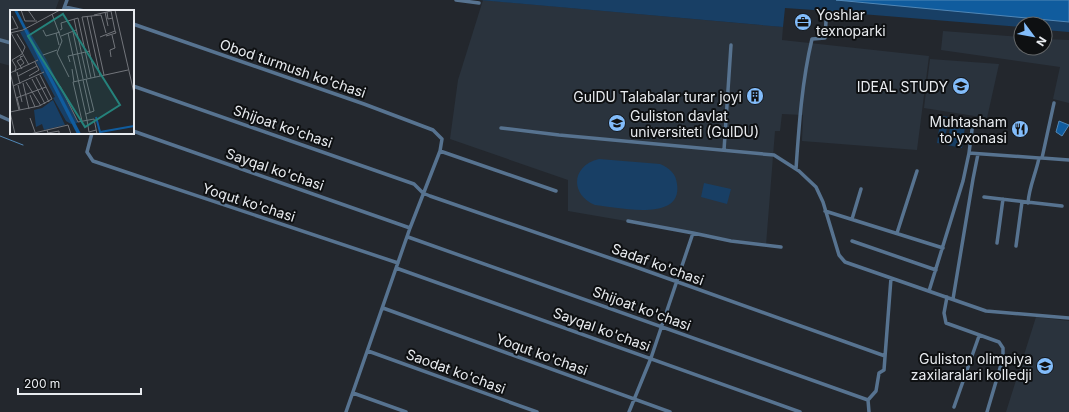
<svg xmlns="http://www.w3.org/2000/svg" width="1069" height="412" font-family="Inter,sans-serif">
<rect width="100%" height="100%" fill="#23272d"/>
<path fill="#2a333d" d="M0,0H59L55,11H11V66L0,63Z
M483,0L783,27L782,40L929,56L917,150L802,141L803,115L782,114L780,131H775L766,245L568,211V180L450,139L458,80Z
M943,31L1021,37V48H1045V39L1069,40V103L1053,99L1060,67L941,50Z
M930,59L999,64L987,118L924,108Z
M1036,317L1069,321V412H1006Z"/>
<path fill="#183f65" d="M480,0H1069V32L1045,30V24H1021V27L849,13L836,16L824,15L814,10L785,8L783,27Z
M941,116L949,117L944,144L937,143Z
M952,117L966,120L962,148L947,145Z
M599,159L660,164C669,168 676,173 677,184C683,223 616,207 595,205C569,194 572,165 599,159Z
M704,183L731,189L727,204L701,197Z"/>
<path fill="#105c9e" stroke="#5187b6" d="M836,0H1069V22Z
M1059,121L1069,125L1062,136L1056,132Z"/>
<g fill="none" stroke-linecap="round" stroke-linejoin="round">
<path stroke="#5187b6" stroke-width="1" d="M0,136L23,145"/>
<path stroke="#577390" stroke-width="3.5" d="M456,0L479,3
M65,7L84,11
M63,11L67,0
M133,24L364,104L433,130L442,139L440,151L410,228L346,412
M0,40L11,43
M133,86L414,184L423,193L430,196L633,266L885,356
M0,116L11,121
M501,128L559,135L774,155L799,171L816,187L823,202L839,255L845,262L986,311L1069,318
M133,131L410,228
M92,133L87,152L93,161L398,263
M724,150L731,45
M440,151L556,191
M969,153L973,122
M1042,158L1069,160
M796,169C799,125 802,81 812,39L825,38L826,21
M984,197L1062,206
M1028,203C1029,187 1036,173 1039,158H1042L1054,103
M825,211L943,248
M852,219L861,189
M628,221L693,233L651,358L629,412
M693,233L731,241L781,247
M897,233L917,171
M408,237L868,400
M852,241L936,270
M997,243L1003,199
M1016,246L1022,202
M396,268L800,412
M929,291L963,181L969,153L1039,158
M947,297L944,313L946,323L999,342L1003,348V358L987,412
M953,299L973,179L978,154
M383,308L670,412
M368,351L537,412
M353,393L406,412
M954,407L979,336
M869,412L868,400L876,391L879,373L884,370L891,278"/>
</g>
<defs>
<g id="office-disc" transform="scale(0.9)"><circle r="9.5" fill="#82bcfa" stroke="#0e1012"/><path d="M-6-3h4V-5.5h4V-3h4V5H-6ZM-1-4.5V-3h2v-1.5ZM-6 0V1H6V0Z" fill="#111"/></g>
<g id="school-disc" transform="scale(0.9)"><circle r="9.5" fill="#82bcfa" stroke="#0e1012"/><path d="M0-5L7-2L0 1L-7-2ZM-4 1L0 2.5L4 1V4Q0 6-4 4Z" fill="#111"/></g>
<g id="building-disc" transform="scale(0.9)"><circle r="9.5" fill="#82bcfa" stroke="#0e1012"/><path d="M-4-6H4V6H1V3H-1V6H-4ZM-2.5-4.3h1.7v1.8h-1.7ZM.8-4.3h1.7v1.8H.8ZM-2.5-1h1.7V.8h-1.7ZM.8-1h1.7V.8H.8Z" fill="#111"/></g>
<g id="university-disc" transform="scale(0.9)"><circle r="9.5" fill="#82bcfa" stroke="#0e1012"/><path d="M0-5L7-2L0 1L-7-2ZM-4 1L0 2.5L4 1V4Q0 6-4 4Z" fill="#111"/></g>
<g id="restaurant-disc" transform="scale(0.9)"><circle r="9.5" fill="#82bcfa" stroke="#0e1012"/><path d="M-5-6h1v4h1v-4h1v4h1v-4h1v5L-1.5 .5V6h-2V.5L-5-1ZM5-6V6H3V1.5H1.5Q1.5-4 5-6Z" fill="#111"/></g>
</defs>
<g fill-rule="evenodd">
<use href="#office-disc" x="803" y="22"/>
<use href="#school-disc" x="961" y="86"/>
<use href="#building-disc" x="755" y="96"/>
<use href="#university-disc" x="617" y="123"/>
<use href="#restaurant-disc" x="1020" y="129"/>
<use href="#university-disc" x="1045" y="366"/>
</g>
<g text-anchor="middle" dominant-baseline="central" stroke-width="4" stroke-linejoin="round" paint-order="stroke">
<g font-size="14" fill="#e8ebef" stroke="#0e1012" text-anchor="end">
<text x="816" y="14" text-anchor="start">Yoshlar<tspan x="816" dy="16">texnoparki</tspan></text>
<text x="948" y="86">IDEAL STUDY</text>
<text x="742" y="96">GulDU Talabalar turar joyi</text>
<text x="630" y="115" text-anchor="start">Guliston davlat<tspan x="630" dy="16">universiteti (GulDU)</tspan></text>
<text x="1007" y="121">Muhtasham<tspan x="1007" dy="16">to'yxonasi</tspan></text>
<text x="1032" y="358">Guliston olimpiya<tspan x="1032" dy="16">zaxilaralari kolledji</tspan></text>
</g>
<g font-size="14" fill="#e8ebef" stroke="#0e1012">
<text transform="translate(293 68) rotate(19)">Obod turmush ko'chasi</text>
<text transform="translate(283 126) rotate(19)">Shijoat ko'chasi</text>
<text transform="translate(275 169) rotate(19)">Sayqal ko'chasi</text>
<text transform="translate(249 202) rotate(18)">Yoqut ko'chasi</text>
<text transform="translate(658 264) rotate(20)">Sadaf ko'chasi</text>
<text transform="translate(642 308) rotate(20)">Shijoat ko'chasi</text>
<text transform="translate(602 329) rotate(20)">Sayqal ko'chasi</text>
<text transform="translate(542 354) rotate(20)">Yoqut ko'chasi</text>
<text transform="translate(456 371) rotate(20)">Saodat ko'chasi</text>
</g>
</g>
<g transform="translate(10 10)">
<rect width="124" height="124" fill="#23272d"/>
<path d="M18,19L36,49L68,113L61,114L56,111L43,88L45,87L10,22ZM43,90L55,115L34,120L32,114L26,117L24,100L32,98Z" fill="#183f65"/>
<path d="M4,0H7L71,124H67Z" fill="#105c9e"/>
<path fill="none" stroke="#105c9e" stroke-width="2" d="M86,107L90,122L124,116"/>
<path fill="none" stroke="#72757b" stroke-width="1" d="M11,0L15,11H27M18,0L25,10M105,0L124,83M95,2L98,16M97,2L98,9L103,8M42,4L52,31L47,43L59,67M84,5L101,1L105,21M91,5L96,23M77,6L90,66M81,6L94,65M72,7L85,67M72,7L91,5M68,8L81,68M64,9L77,68M0,20L8,18L2,6M33,20L36,26L50,22M50,20L52,19L51,13L68,8M63,22L73,69M0,23L13,20L50,0M1,23L19,55M46,23L49,35M58,23L77,110M7,24L15,37L12,44M51,26L66,20M96,26L106,23L105,21M90,27L105,21M33,45L47,40M101,47L100,40L105,38L102,25M11,49L7,51L12,59M60,52L58,46L80,41M10,56L14,53L10,47L13,46M62,59L64,72M0,62L9,100M5,62L6,57L2,50L12,44M7,62L10,74M0,63L28,50M8,66L27,56M19,66L29,60L25,52M26,67L39,92M22,69L35,94M73,70L80,102M16,72L31,96M13,73L19,99M8,75L12,92M3,76L34,62M50,76L68,112L84,109L87,124M20,85L25,97M6,88L36,77M7,88L10,100M0,102L29,96L42,89L30,65M0,102L5,124M76,104L84,101L76,69M20,108L25,122M77,110L79,122L86,120M72,111L63,72L118,60M37,120L38,123L49,121V124M20,124L58,115L61,124"/>
<path fill="#25827b" fill-opacity="0.15" stroke="#25827b" stroke-width="2" d="M53,4L110,95L75,117L18,26Z"/>
<rect width="124" height="124" fill="none" stroke="#e8ebef" stroke-width="2"/>
</g>
<g transform="translate(1033 36) rotate(122)"><circle r="19" fill="#0e1012" stroke="#65686a"/>
<path d="M0-3L7 15L0 10L-7 15Z" fill="#82bcfa"/>
<text y="-6" font-size="11" font-weight="bold" text-anchor="middle" fill="#e8ebef">N</text>
</g>
<path d="M18 388v6h123v-6" fill="none" stroke="#e8ebef" stroke-width="2"/>
<text x="24" y="388" font-size="12" fill="#e8ebef" stroke="#0e1012" stroke-width="3" paint-order="stroke">200 m</text>
</svg>
